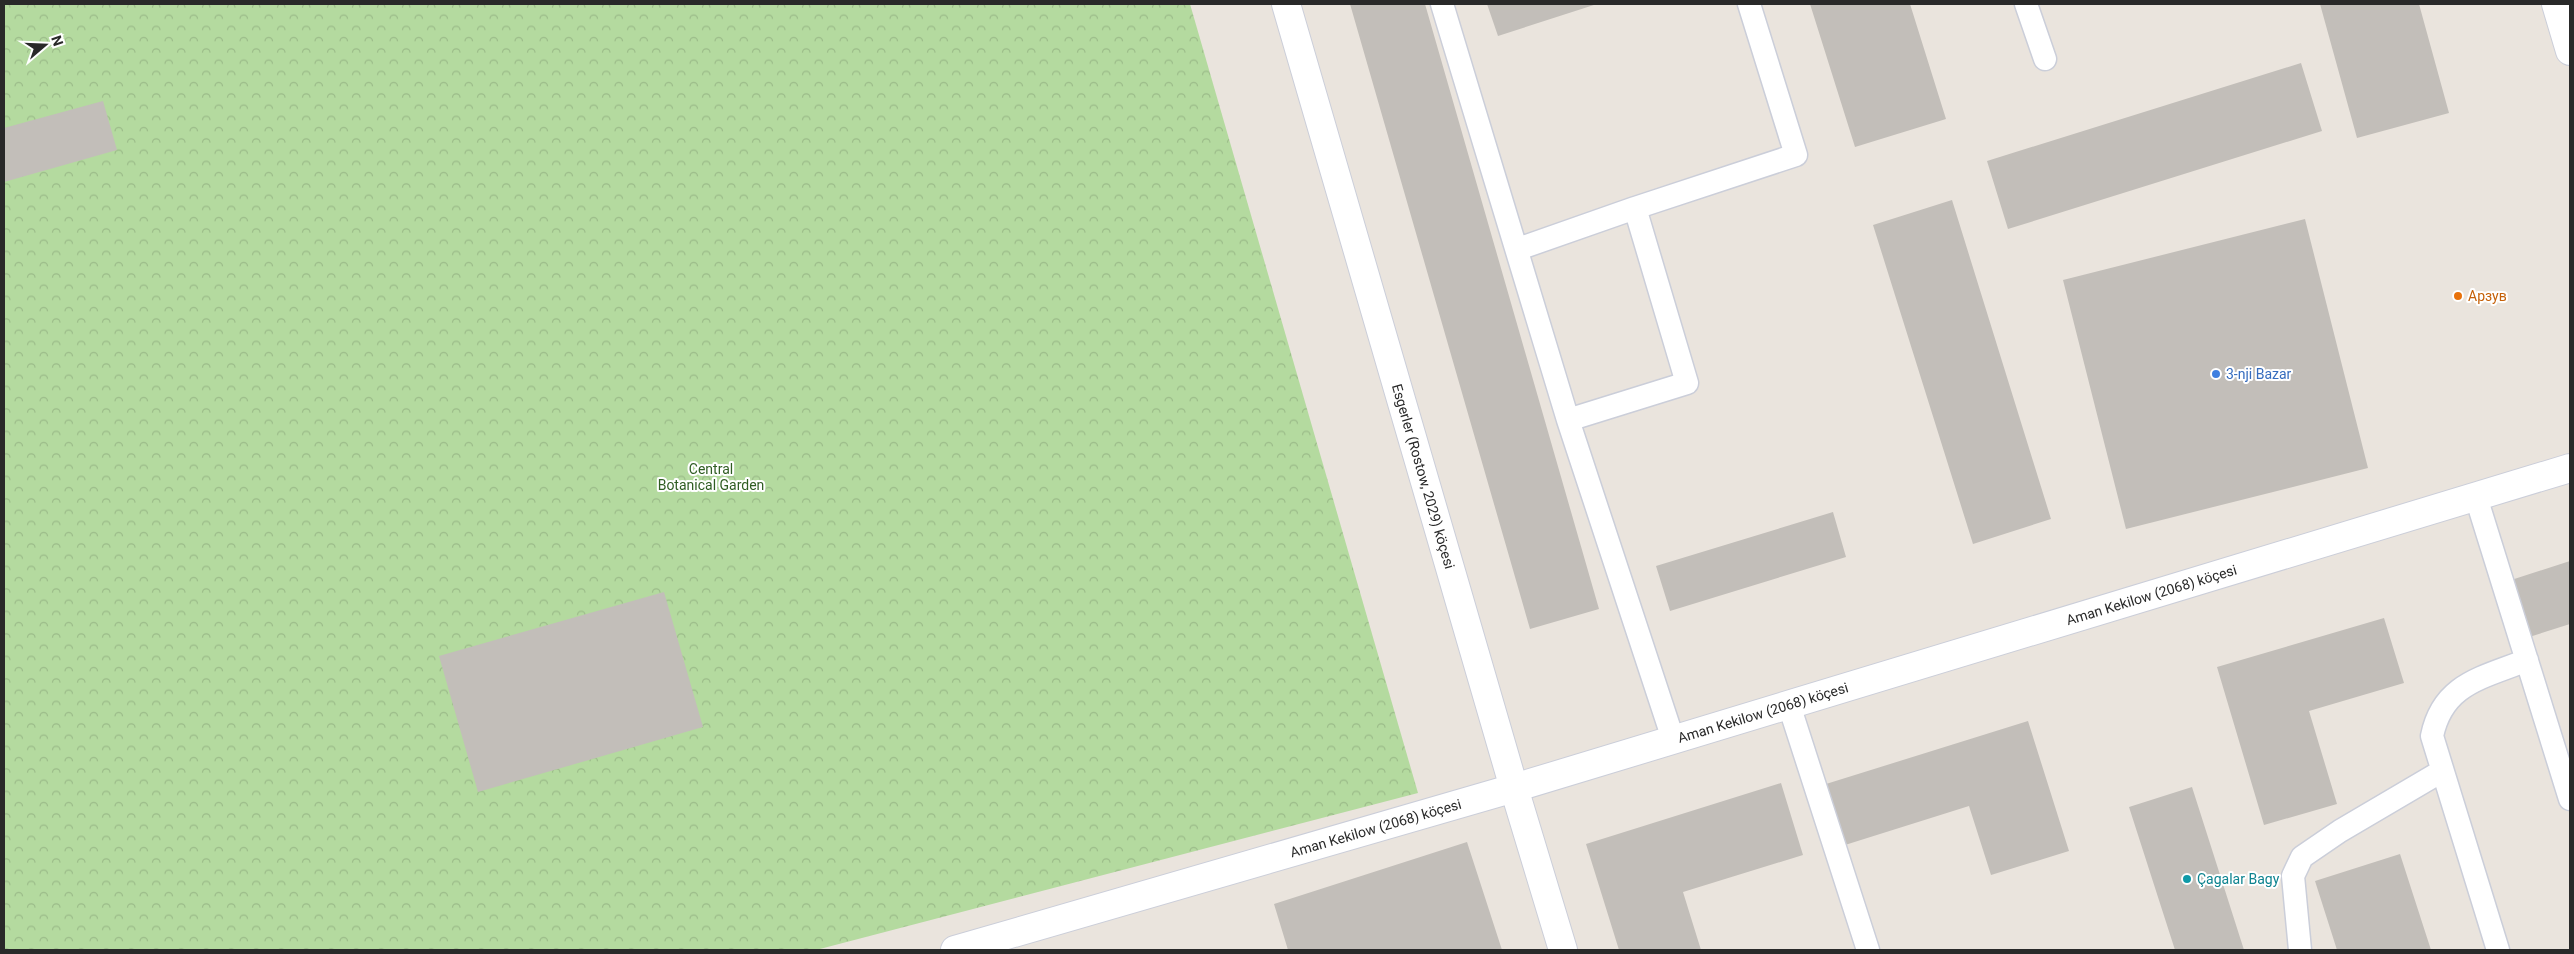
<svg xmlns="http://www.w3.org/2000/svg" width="2574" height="954" font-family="Roboto,sans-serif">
<defs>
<pattern id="forest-crowns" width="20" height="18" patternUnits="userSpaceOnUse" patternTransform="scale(1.25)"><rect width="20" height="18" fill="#b4da9f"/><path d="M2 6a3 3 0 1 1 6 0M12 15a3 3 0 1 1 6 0" fill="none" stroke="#9bbb89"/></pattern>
</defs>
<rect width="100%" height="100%" fill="#eae4dd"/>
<path fill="url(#forest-crowns)" d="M4,4H1190L1418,793L816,950H4Z"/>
<path fill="#c2beb9" d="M1350,4H1425L1599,609L1530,629Z
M1487,4H1597L1498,36Z
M1810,4H1910L1946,119L1855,147Z
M2320,4H2419L2449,113L2357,138Z
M2301,63L2322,131L2008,229L1987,161Z
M103,101L117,150L4,182V128Z
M1952,200L2051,519L1973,544L1873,225Z
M2305,219L2368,468L2126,529L2063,280Z
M1833,512L1846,557L1670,611L1656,566Z
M2570,561V624L2523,639L2505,582Z
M664,592L703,727L478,792L439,656Z
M2384,618L2404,683L2309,711L2337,804L2264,825L2217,667Z
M2028,721L2069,851L1991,875L1969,806L1845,845L1826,784Z
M1781,783L1803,855L1683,892L1701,950H1619L1586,844Z
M2192,787L2244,950H2175L2129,807Z
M1467,842L1502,950H1288L1274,904Z
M2400,854L2431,950H2337L2315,881Z"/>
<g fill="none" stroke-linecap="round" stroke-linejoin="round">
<g stroke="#cbced9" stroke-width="25">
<path id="lane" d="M1442,4L1568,420L1673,739
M2026,4L2045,59
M1518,249L1635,208
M1568,420L1687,383L1635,208L1796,155L1749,4
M2476,497L2570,799
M1789,705L1868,950
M2300,950L2293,876L2302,857L2340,831L2442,771
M2498,950L2432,736C2443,683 2483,678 2527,660"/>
</g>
<g stroke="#cbced9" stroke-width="30">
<g id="street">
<path id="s1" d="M1286,4L1514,788L1563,950"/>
<path id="s2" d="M955,950L1514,788L2570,468"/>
</g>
</g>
<g stroke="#cbced9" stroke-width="30">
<path id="secondary" d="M2556,4L2570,51"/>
</g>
<use href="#lane" stroke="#fff" stroke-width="22"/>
<use href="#street" stroke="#fff" stroke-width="28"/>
<use href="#secondary" stroke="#fff" stroke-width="28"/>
</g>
<circle fill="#e8710a" stroke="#fff" stroke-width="2" cx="2458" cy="296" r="5"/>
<circle fill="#3f7fe0" stroke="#fff" stroke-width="2" cx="2216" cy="374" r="5"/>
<circle fill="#0f9aa8" stroke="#fff" stroke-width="2" cx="2187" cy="879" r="5"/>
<g text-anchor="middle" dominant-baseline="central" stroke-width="4" stroke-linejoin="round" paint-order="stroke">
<g font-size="14" fill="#c56008" stroke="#fff" text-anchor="start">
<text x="2468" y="296">Арзув</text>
</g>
<g font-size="14" fill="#366cbe" stroke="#fff" text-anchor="start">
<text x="2226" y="374">3-nji Bazar</text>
</g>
<g font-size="14" fill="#2f5d22" stroke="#fff">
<text x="711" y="469">Central<tspan x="711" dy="16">Botanical Garden</tspan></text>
</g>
<g font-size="14" fill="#292929" stroke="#fff">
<text stroke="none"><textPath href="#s1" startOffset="492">Esgerler (Rostow, 2029) köçesi</textPath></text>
<text stroke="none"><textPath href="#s2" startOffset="1248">Aman Kekilow (2068) köçesi</textPath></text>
<text stroke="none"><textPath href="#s2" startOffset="842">Aman Kekilow (2068) köçesi</textPath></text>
<text stroke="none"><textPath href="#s2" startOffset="438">Aman Kekilow (2068) köçesi</textPath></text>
</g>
<g font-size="14" fill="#0d838f" stroke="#fff" text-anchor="start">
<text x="2197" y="879">Çagalar Bagy</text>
</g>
</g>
<rect width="2574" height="954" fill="none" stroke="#292929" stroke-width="10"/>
<g transform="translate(45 45) rotate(71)" stroke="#ffffff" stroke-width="4" paint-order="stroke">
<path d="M0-4L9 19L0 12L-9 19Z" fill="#292929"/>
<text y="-8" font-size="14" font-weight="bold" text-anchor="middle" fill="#292929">N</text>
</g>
</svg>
